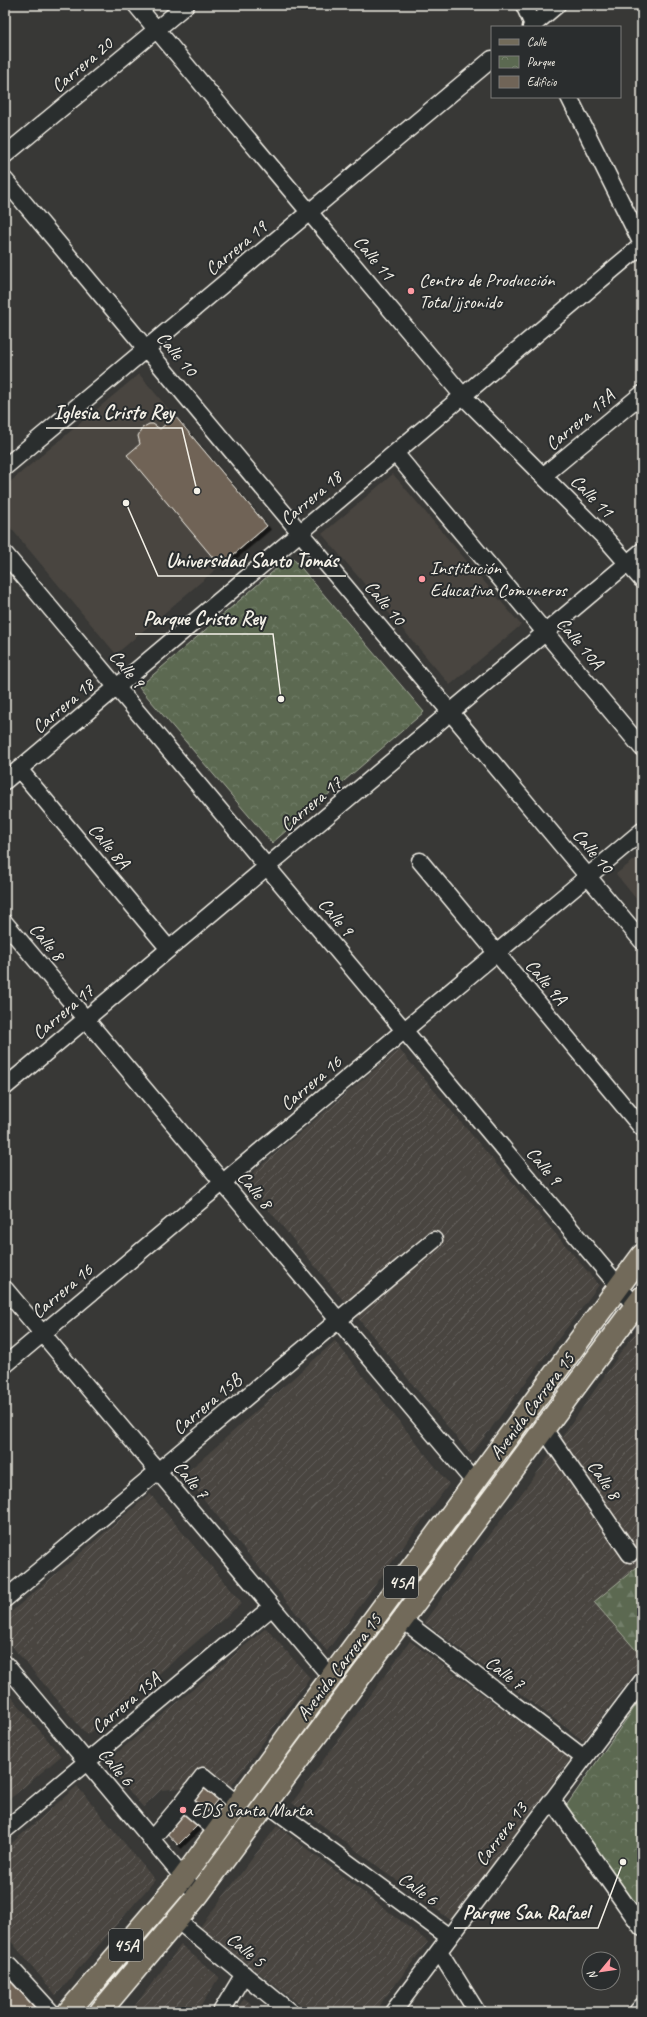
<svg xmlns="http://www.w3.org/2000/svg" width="647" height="2017" font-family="Caveat,sans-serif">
<defs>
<pattern id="industrial-furrows" width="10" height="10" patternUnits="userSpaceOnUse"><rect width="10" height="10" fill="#494540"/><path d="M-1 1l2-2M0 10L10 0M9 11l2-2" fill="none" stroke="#64605c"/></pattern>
<pattern id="forest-firs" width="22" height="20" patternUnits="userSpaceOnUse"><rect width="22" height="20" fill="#5b6951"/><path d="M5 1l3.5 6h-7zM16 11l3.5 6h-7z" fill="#737f6a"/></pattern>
<pattern id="park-crowns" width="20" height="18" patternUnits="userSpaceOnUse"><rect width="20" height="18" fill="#5b6951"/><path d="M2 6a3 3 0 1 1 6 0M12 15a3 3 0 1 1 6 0" fill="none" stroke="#737f6a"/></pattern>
<filter id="shadow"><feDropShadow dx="3.5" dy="3.5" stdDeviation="0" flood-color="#0009"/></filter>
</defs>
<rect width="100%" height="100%" fill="#383836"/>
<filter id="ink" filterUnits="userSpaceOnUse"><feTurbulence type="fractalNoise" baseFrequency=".025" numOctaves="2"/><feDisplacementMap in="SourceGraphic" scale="8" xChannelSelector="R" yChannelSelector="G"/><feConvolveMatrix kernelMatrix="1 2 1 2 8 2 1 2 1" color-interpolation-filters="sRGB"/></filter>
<g filter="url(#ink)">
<path fill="#494540" d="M139,374L267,526L116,654L5,521V486Z
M393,474L521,625L450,685L322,534Z
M642,854V906L616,874Z"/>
<path fill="url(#industrial-furrows)" d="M399,1049L599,1285L471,1455L244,1180Z
M642,1322V1563L594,1602L642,1657V1663L584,1741L424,1622L537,1473Z
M335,1341L449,1484L327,1651L184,1475Z
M150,1494L242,1603L87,1735L5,1638V1617Z
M266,1628L310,1678L227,1792L205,1770L182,1788L161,1790L143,1807L105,1763Z
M410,1641L570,1759L452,1921L292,1803Z
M5,1689L61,1756L5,1803Z
M77,1786L155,1880L56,1995L9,1939L5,1943V1849Z
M277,1826L428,1942L374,2012H309L200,1927Z
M181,1945L219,1977L197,2012H130Z
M244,1998L261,2012H235Z"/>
<path fill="url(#forest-firs)" stroke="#a8ad9c" d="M642,1563V1657L594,1602Z"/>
<path fill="url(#park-crowns)" stroke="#a8ad9c" d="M291,556L424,712L272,843L139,687Z
M639,1701L642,1715V1918L566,1806Z"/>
<path fill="#706457" stroke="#f4f1e8" filter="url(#shadow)" d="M175,416L267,526L220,566L127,455L140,444L138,436L142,428L149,424H153L160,429Z
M199,1785L218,1799L207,1813L188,1799Z
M182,1808L199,1824L178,1845L162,1828Z
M10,1981L39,2012H11L5,2006V1986Z"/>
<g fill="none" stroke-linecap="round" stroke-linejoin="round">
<g stroke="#f4f1e8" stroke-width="19">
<path id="minor" d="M136,5L463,396L607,540L642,580
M524,5L534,27
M531,27L557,5
M569,97L642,244
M5,155L186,5
M5,180L642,941
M395,453L642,748
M5,467L492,59
M543,476L642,394
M5,554L636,1307
M19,769L169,949
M5,781L642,245
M420,861L642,1128
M5,923L475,1483
M5,1087L642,551
M5,1289L331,1677
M5,1365L642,831
M544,1429L630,1554
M5,1599L434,1240
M403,1620L584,1758
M5,1664L198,1895
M552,1800L642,1928
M183,1802L203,1776L237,1804
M266,1803L449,1937
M5,1830L272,1607
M151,1840L183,1802L217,1831
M177,1920L290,2012
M439,1951L477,2012
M5,1969L9,1966L51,2012
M221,2012L244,1974
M393,2012L642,1681
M637,2012L642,2006"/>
</g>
<g stroke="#f4f1e8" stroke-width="24">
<path id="major" d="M68,2012L183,1878L642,1255
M100,2012L198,1895L642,1297"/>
</g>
<use href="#minor" stroke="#2a2d2e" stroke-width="16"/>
<use href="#major" stroke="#726b5a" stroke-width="21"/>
</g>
</g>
<g fill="#ff9aa2" stroke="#2a2d2e" stroke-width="1.5">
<circle cx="411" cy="291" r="4"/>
<circle cx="422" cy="579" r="4"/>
<circle cx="183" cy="1810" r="4"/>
</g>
<g text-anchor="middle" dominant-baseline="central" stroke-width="4" stroke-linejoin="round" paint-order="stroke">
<g fill="#2a2d2e" stroke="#b7b6b0" stroke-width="1">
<rect x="384" y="1566" width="34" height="32" rx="3"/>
<rect x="109" y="1929" width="34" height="32" rx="3"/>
</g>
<g font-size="18" font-weight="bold" fill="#f4f1e8">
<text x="401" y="1582">45A</text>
<text x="126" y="1945">45A</text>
</g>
<g font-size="19" fill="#f4f1e8" stroke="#2a2d2e">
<text transform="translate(82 65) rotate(-40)">Carrera 20</text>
<text transform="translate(236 248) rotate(-40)">Carrera 19</text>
<text transform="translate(374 258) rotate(50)">Calle 11</text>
<text transform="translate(177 354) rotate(50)">Calle 10</text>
<text transform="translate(580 420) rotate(-40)">Carrera 17A</text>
<text transform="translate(592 496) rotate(45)">Calle 11</text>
<text transform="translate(311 498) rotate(-40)">Carrera 18</text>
<text transform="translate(385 603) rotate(50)">Calle 10</text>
<text transform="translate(580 643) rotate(50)">Calle 10A</text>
<text transform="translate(127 669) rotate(50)">Calle 9</text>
<text transform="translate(63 706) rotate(-40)">Carrera 18</text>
<text transform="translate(311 804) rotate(-40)">Carrera 17</text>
<text transform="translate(109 846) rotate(50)">Calle 8A</text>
<text transform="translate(593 851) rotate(50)">Calle 10</text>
<text transform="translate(336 917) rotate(50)">Calle 9</text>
<text transform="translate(47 942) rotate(50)">Calle 8</text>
<text transform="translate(546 982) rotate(50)">Calle 9A</text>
<text transform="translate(63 1012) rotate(-40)">Carrera 17</text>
<text transform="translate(311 1083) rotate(-40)">Carrera 16</text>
<text transform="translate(544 1166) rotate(50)">Calle 9</text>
<text transform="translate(255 1190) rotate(50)">Calle 8</text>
<text transform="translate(62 1291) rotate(-40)">Carrera 16</text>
<text transform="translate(207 1404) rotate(-40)">Carrera 15B</text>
<text transform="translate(532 1406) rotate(-53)">Avenida Carrera 15</text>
<text transform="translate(191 1480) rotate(50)">Calle 7</text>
<text transform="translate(604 1480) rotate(55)">Calle 8</text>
<text transform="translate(339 1667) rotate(-53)">Avenida Carrera 15</text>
<text transform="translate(505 1673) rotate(37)">Calle 7</text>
<text transform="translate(126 1703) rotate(-40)">Carrera 15A</text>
<text transform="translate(116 1767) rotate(50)">Calle 6</text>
<text transform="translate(501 1834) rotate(-53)">Carrera 13</text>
<text transform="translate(418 1889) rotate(36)">Calle 6</text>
<text transform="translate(246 1950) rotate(39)">Calle 5</text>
</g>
<g font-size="19" fill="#f4f1e8" stroke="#2a2d2e" text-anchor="start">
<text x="419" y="280">Centro de Producción<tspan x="419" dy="22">Total jjsonido</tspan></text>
<text x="430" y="568">Institución<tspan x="430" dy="22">Educativa Comuneros</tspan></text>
<text x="191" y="1810">EDS Santa Marta</text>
</g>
</g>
<path fill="none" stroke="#f4f1e8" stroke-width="1.5" d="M197 491L182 428H46M126 503L158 576H346M281 699L273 634H135M623 1862L598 1928H454"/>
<g fill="#f4f1e8" stroke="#2a2d2e" stroke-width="1.5">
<circle cx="197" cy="491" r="4"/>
<circle cx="126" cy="503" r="4"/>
<circle cx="281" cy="699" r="4"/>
<circle cx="623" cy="1862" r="4"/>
</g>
<g font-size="20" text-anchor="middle" font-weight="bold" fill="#f4f1e8" stroke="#2a2d2e" stroke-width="4" stroke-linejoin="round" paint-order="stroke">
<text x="114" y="419">Iglesia Cristo Rey</text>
<text x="252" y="567">Universidad Santo Tomás</text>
<text x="204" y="625">Parque Cristo Rey</text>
<text x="526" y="1919">Parque San Rafael</text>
</g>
<rect width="647" height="2017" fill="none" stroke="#2a2d2e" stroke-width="20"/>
<rect x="10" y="10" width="627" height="1997" fill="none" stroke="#f4f1e8" stroke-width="1.5" filter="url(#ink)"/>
<rect x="491" y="26" width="130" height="72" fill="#2a2d2e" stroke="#7b7b78"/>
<rect x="499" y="39" width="20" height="6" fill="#726b5a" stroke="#7b7b78"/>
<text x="527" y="46" font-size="12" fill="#f4f1e8">Calle</text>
<rect x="499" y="56" width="20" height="12" fill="url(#park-crowns)" stroke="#7b7b78"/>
<text x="527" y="66" font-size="12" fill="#f4f1e8">Parque</text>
<rect x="499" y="76" width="20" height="12" fill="#706457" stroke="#7b7b78"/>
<text x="527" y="86" font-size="12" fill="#f4f1e8">Edificio</text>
<g transform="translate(601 1971) rotate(241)"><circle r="19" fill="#2a2d2e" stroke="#7b7b78"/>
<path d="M0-3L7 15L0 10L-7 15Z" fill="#ff9aa2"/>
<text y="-6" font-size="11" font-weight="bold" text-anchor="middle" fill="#f4f1e8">N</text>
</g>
</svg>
